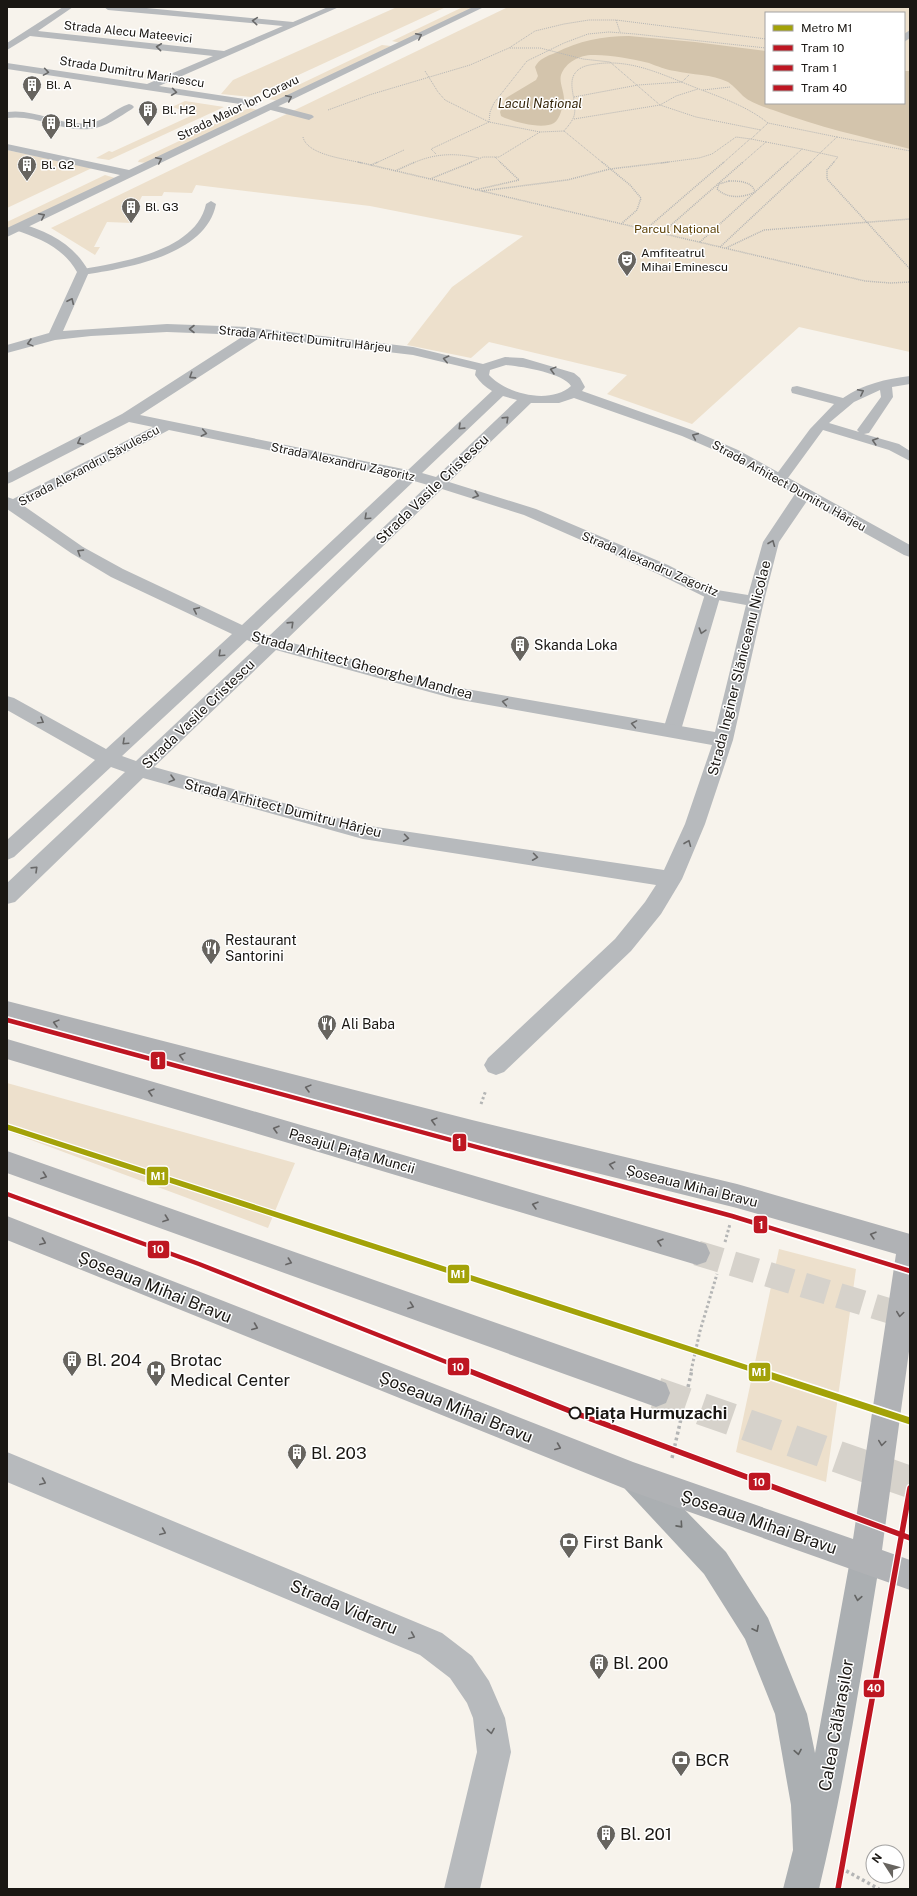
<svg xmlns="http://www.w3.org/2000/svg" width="917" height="1896" font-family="'Public Sans',sans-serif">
<rect width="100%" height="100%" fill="#f7f3ec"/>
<path fill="#ede0cc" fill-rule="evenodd" d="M397,7H446L251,97L221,94L233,80Z
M463,7H476L400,43L392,41Z
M508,7H910V352L799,327L692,424L607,394L627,375L489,342L471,358L407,345L452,287L523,236L370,206L196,185L192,193L164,192L162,196H142L133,214L137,215L133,223L107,222L94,247H100L95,255L51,228ZM766,13H904V103H766Z
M382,45L391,46L278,101L269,99Z
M185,101L224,107L109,160L96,158L109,151L112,152L195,114L172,107Z
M249,108L258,110L146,163L138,162L139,160Z
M7,150L92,168L7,208Z
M105,175L115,178L7,230V222Z
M7,1083L295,1163L268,1228L7,1131Z
M779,1249L856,1269L826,1482L736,1452Z"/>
<path fill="#d3c4ac" d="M629,36L695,42L766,51V103H904V71H910V149C864,137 818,127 773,110C764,107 751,103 743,96C738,91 734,86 728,82C712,74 692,75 675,71C666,70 657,66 649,63C632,59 612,55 595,55C582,54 566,61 561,75C559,82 564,91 564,99C563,105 560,120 554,123C543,130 512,122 501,116L500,112L506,98L536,80L538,76L535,67C539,59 547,56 555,53C579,41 602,36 629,36Z"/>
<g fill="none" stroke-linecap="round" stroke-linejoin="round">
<path stroke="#d6d2cb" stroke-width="25" stroke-dasharray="25 12" stroke-linecap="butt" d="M697,1253L910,1317"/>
<path stroke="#d6d2cb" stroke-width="32" stroke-dasharray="32 16" stroke-linecap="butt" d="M656,1393L910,1482"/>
<path stroke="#b4b5b5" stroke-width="1" stroke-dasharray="1 1" stroke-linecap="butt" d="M616,20L620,32
M510,48H540L583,59L610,62L660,105L696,117L761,130
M425,71L438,92L445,100L489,122
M703,90L730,87
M574,97L638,85L682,82L689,75
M328,110L369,95L470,65L509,48L535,31L564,24L589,20H616L766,39
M574,119L660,105L676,96L698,89
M564,131L603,163
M540,132L489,122L490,112L494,103L527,61L564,43L588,34L609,32L635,34L766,48
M303,137C307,155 346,159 362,163
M837,137L910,151
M766,142L751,139L768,123L837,137L820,153L802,149
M436,154L431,149L489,122
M495,157L501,163
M376,163L404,150
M413,163C436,153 455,153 479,158
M469,163L483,157H499L540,132L564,131C568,126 572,122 574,116C578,102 566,83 576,72C581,66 589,65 596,64C629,59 659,73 689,85C716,96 744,104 768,123
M661,163L699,158L712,154L736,137L751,139
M723,163L750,139
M742,163L766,142L802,149L787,163
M810,163L820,153L838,157L833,163"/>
<path stroke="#b4b5b5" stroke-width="1.5" stroke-dasharray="1 1" stroke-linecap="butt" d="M358,162L865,281L890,283L910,282
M602,162L630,185L641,198L637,210L621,224
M834,162L827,170V179L910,269
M371,165L378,162
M395,171L415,162
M430,179L472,162
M729,181C739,181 752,181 755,192C742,198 728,199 717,189L719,184Z
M475,190L519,180L500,162
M482,191L567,180L610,169L669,162
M645,230L724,162
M662,233L743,162
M700,242L788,162
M720,247L811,162
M726,248L764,230L910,219"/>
<path stroke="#b4b5b5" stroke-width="3" stroke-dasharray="2.5 2.5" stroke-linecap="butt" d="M481,1104L486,1090
M725,1242L730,1224
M691,1371L700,1331L717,1274"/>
<path stroke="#b4b5b5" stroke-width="3.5" stroke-dasharray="3 3" stroke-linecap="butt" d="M688,1387L692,1370
M672,1458L683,1410
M841,1868L879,1889"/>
<path fill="#b7babd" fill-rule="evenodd" d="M129,104L132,105L134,107L132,109C119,117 106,127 90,129C61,132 36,114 7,118V112C36,108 61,127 90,123C105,121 115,108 129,104Z
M270,104L312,115L314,117L309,120L267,109L265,107Z
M211,201L216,204C206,256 126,268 83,275L77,272L83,269C122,262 196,251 206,204Z
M910,376V384L892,387L893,397L869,433L864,434L899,444L910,451V461L889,450L823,430L785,482H775L773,479L810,429L834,404L792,393L791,390L792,387L797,386L843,398C863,384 886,379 910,376ZM880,390L881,397L857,430L859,432L829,423L854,402Z
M713,589L718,591L721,594L681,730L678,734L672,736L666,734L663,730L705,594L708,591Z"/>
<path fill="#b7babd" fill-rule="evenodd" d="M910,30V38L904,42V34Z"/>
<path fill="#b7babd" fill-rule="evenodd" d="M63,7H73L38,31L224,51L283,26L108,10L104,7H136L293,22L328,7H339L159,86L257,101L258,103L257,105L253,106L7,69V63L147,84L213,56L30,36L7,50V43Z
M19,223C48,231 75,245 89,272L63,331L167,324L248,327L413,347L483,364L505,357L523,358L574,373L580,378L585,387L582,391L692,430L738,450L910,545V557L904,555L807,501L779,542L764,601L733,740L705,824L682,879L661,914L631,951L504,1072L496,1075L488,1072L484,1065L488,1058L615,939L645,902L656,885L363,839L143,778L15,902L7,904V883L125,772L111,767L14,857L7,860V840L95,760L7,710V696L14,698L106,749L232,634L111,577L71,553L7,509V497L13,499L153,427L129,422L12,482L7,484V473L122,414L245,335L167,332L91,336L55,340L7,353V345L49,333L77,272C64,248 39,238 15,230L13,227ZM261,337L413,355L476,370L475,375C480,382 485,387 492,391L408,470L140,415ZM506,365C520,366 564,373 571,386C550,405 506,394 489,375L490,370ZM503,396L517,400L436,477L422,473ZM574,398L682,436L728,456L795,494L763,542L748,595L717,590L668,565L536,509L449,482L531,403H559ZM169,430L400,477L242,625L123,569L83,547L24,506ZM414,481L428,485L269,636L256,631ZM442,489L524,515L656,573L707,598L746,605L715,732L455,687L285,641ZM247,640L259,645L136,761L122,756ZM276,650L455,699L712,745L685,824L664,870L363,825L154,767Z
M7,1452L442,1633L472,1656L489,1681L505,1718L511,1752L480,1889H444L477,1752L473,1718L467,1703L450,1678L420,1655L7,1482Z"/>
<path fill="#b7babd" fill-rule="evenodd" d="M473,7H484L7,237V228L120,175L7,150V144L129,170Z"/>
<path fill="#abafb2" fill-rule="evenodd" d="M635,1464L645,1469L726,1552L768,1618L807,1714L815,1753L850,1560L854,1549L865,1545L876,1549L880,1560C862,1670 845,1781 819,1889H783L793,1850L791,1805L775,1714L745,1639L704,1574L625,1489L620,1479L625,1469Z"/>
<path fill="#b0b2b5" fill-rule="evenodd" d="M7,1001L472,1120L737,1184L910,1234V1344L882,1550L910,1560V1590L633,1492L7,1240V1216L633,1462L853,1539L896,1254L737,1208L472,1142L7,1019Z
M7,1039L697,1241L706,1244L710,1253L706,1262L697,1265L7,1059Z
M7,1151L656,1379L666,1383L670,1393L666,1403L656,1407L7,1173Z"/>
<g stroke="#fff" stroke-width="8">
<path id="tram-1-far1" d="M7,1194L199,1264L469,1371"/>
</g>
<g stroke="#fff" stroke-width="8">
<path id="tram-1" d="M467,1370L575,1413L910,1538"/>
</g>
<g stroke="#fff" stroke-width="8">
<path id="tram-2" d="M7,1020L732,1216L910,1271"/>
</g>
<g stroke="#fff" stroke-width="8">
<path id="tram-3" d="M838,1889L910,1488"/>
</g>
<use href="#tram-1-far1" stroke="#be1622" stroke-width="4.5"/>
<use href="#tram-1" stroke="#be1622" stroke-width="5.5"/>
<use href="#tram-2" stroke="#be1622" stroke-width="4.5"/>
<use href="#tram-3" stroke="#be1622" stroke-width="5.5"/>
<g stroke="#fff" stroke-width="8">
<path id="metro-1-far1" d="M7,1127L757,1371"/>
</g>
<g stroke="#fff" stroke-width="10">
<path id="metro-1" d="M754,1370L910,1421"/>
</g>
<use href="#metro-1-far1" stroke="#a3a208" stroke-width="5.5"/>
<use href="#metro-1" stroke="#a3a208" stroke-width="7"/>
</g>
<defs><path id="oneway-chevron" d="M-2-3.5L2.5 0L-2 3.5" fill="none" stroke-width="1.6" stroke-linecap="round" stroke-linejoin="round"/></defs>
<g stroke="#686868">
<use href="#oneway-chevron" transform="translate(255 21) rotate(-175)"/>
<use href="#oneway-chevron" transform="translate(419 36) rotate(-26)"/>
<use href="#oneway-chevron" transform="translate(159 47) rotate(-174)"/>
<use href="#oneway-chevron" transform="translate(46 72) rotate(9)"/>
<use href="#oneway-chevron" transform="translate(174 92) rotate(8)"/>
<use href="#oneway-chevron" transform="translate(289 98) rotate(-26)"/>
<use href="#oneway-chevron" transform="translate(159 160) rotate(-26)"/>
<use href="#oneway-chevron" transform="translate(42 216) rotate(-26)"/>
<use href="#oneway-chevron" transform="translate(71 301) rotate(-65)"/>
<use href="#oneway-chevron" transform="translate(192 329) rotate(-180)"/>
<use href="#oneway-chevron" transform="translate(30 343) rotate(165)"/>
<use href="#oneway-chevron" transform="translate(446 359) rotate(-167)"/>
<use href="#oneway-chevron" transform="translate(553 370) rotate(-165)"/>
<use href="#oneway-chevron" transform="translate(192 376) rotate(147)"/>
<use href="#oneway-chevron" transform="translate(861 392) rotate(-27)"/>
<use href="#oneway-chevron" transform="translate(506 419) rotate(-44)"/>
<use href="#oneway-chevron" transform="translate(461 427) rotate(136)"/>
<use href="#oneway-chevron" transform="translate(204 433) rotate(11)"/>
<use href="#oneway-chevron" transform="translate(695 436) rotate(-156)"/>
<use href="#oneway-chevron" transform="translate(875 441) rotate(-163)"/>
<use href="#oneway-chevron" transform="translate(80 442) rotate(153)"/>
<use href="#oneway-chevron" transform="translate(476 495) rotate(18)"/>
<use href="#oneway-chevron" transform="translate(367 517) rotate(137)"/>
<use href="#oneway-chevron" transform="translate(772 543) rotate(-68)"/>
<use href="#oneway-chevron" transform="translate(80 552) rotate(-148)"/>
<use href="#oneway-chevron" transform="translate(196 610) rotate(-155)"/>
<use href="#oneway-chevron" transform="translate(291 624) rotate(-44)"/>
<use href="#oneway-chevron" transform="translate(702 631) rotate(107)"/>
<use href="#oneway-chevron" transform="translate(221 654) rotate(137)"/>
<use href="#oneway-chevron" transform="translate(505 702) rotate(-170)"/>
<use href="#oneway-chevron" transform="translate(41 721) rotate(30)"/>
<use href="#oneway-chevron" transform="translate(634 724) rotate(-170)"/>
<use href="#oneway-chevron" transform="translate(125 742) rotate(137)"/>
<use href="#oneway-chevron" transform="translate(172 779) rotate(15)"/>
<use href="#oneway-chevron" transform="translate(406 838) rotate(8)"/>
<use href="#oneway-chevron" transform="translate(688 843) rotate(-68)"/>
<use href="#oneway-chevron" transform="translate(535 857) rotate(8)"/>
<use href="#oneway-chevron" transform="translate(35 869) rotate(-44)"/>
<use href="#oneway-chevron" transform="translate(43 1482) rotate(23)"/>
<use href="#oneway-chevron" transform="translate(163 1532) rotate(23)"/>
<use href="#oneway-chevron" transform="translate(412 1636) rotate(23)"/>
<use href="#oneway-chevron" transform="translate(491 1731) rotate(81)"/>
</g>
<g stroke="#656464">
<use href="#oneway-chevron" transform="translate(56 1023) rotate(-165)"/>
<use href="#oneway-chevron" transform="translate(182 1056) rotate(-165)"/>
<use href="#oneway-chevron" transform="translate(308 1088) rotate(-165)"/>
<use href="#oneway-chevron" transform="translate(151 1092) rotate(-164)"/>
<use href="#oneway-chevron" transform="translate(434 1121) rotate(-165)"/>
<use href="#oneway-chevron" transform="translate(276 1129) rotate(-164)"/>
<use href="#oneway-chevron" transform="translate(612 1165) rotate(-166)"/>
<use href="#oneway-chevron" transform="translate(44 1176) rotate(20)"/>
<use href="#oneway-chevron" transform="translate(535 1205) rotate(-164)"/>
<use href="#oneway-chevron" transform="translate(166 1219) rotate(20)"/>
<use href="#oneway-chevron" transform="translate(873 1235) rotate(-164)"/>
<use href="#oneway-chevron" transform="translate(43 1242) rotate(22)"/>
<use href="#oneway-chevron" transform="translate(660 1242) rotate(-164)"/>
<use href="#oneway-chevron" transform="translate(289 1262) rotate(20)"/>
<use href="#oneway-chevron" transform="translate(411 1306) rotate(20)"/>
<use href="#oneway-chevron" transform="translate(900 1314) rotate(98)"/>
<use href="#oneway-chevron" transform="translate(255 1327) rotate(22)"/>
<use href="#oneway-chevron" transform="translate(882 1443) rotate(98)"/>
<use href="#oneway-chevron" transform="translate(558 1447) rotate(22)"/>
</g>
<g stroke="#626362">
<use href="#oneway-chevron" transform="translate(680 1525) rotate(48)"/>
<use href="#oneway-chevron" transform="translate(858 1598) rotate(100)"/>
<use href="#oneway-chevron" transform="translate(756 1629) rotate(63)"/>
<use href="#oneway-chevron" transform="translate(798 1752) rotate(80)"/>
</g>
<defs>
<g id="building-pin" transform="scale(1)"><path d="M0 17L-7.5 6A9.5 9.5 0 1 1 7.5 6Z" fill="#67645f" stroke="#fff"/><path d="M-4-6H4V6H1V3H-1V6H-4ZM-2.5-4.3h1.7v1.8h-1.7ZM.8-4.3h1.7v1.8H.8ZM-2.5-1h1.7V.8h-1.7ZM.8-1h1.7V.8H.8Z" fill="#fff"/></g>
<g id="theatre-pin" transform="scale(1)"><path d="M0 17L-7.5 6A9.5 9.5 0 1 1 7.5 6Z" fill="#67645f" stroke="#fff"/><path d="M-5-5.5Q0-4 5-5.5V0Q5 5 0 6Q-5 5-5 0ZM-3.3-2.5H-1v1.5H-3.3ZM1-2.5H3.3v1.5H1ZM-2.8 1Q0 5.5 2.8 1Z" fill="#fff"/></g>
<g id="restaurant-pin" transform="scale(1)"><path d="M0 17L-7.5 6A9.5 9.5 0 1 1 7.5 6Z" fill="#67645f" stroke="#fff"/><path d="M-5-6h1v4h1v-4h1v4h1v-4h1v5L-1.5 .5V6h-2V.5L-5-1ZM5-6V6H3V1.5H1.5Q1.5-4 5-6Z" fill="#fff"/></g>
<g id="hospital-pin" transform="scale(1)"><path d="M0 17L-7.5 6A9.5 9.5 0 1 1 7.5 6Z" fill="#67645f" stroke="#fff"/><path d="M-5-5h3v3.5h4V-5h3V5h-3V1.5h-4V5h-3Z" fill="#fff"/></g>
<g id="bank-pin" transform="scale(1)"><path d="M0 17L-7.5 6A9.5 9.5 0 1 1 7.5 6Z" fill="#67645f" stroke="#fff"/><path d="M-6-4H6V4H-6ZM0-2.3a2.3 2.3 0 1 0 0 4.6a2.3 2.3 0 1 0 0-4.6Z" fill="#fff"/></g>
</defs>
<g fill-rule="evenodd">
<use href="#building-pin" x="32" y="85"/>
<use href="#building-pin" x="148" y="110"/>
<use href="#building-pin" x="51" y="123"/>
<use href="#building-pin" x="27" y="165"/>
<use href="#building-pin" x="131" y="207"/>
<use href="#theatre-pin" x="627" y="260"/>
<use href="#building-pin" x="520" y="645"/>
<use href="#restaurant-pin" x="211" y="948"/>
<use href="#restaurant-pin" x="327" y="1024"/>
<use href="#building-pin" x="72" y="1360"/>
<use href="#hospital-pin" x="156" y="1370"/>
<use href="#building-pin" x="297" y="1453"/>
<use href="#bank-pin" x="569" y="1542"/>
<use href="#building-pin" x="599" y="1663"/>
<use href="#bank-pin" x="681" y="1760"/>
<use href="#building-pin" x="606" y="1834"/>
</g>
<circle fill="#fff" stroke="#1a1713" stroke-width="2" cx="575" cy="1413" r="5.5"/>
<g text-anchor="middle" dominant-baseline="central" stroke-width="3" stroke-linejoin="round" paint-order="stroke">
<g font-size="12" fill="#1a1713" stroke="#fff">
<text transform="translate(128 32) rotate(6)">Strada Alecu Mateevici</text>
<text transform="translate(132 72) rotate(9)">Strada Dumitru Marinescu</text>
<text transform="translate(238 108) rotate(-26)">Strada Maior Ion Coravu</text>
<text transform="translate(305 339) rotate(6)">Strada Arhitect Dumitru Hârjeu</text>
<text transform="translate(343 462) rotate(12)">Strada Alexandru Zagoritz</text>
<text transform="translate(89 466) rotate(-28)">Strada Alexandru Săvulescu</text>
<text transform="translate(789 486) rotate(29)">Strada Arhitect Dumitru Hârjeu</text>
<text transform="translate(650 564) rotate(23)">Strada Alexandru Zagoritz</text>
</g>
<g font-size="12" fill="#1a1713" stroke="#fff" text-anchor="start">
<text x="46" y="85">Bl. A</text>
<text x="162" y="110">Bl. H2</text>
<text x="65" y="123">Bl. H1</text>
<text x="41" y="165">Bl. G2</text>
<text x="145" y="207">Bl. G3</text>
<text x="641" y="253">Amfiteatrul<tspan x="641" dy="14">Mihai Eminescu</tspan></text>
</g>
<g font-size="12" fill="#5d4105" stroke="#fff">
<text x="677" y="229">Parcul Național</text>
</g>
<g font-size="13" font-style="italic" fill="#36260a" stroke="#fff">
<text x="540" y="103">Lacul Național</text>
</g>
<g font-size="14" fill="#1a1713" stroke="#fff">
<text transform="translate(432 489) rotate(-44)">Strada Vasile Cristescu</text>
<text transform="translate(362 665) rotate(15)">Strada Arhitect Gheorghe Mandrea</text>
<text transform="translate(739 668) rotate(-76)">Strada Inginer Slăniceanu Nicolae</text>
<text transform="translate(198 714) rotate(-44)">Strada Vasile Cristescu</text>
<text transform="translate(283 808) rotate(14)">Strada Arhitect Dumitru Hârjeu</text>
<text transform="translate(352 1151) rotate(16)">Pasajul Piața Muncii</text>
<text transform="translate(692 1186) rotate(14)">Șoseaua Mihai Bravu</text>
</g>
<g font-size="14" fill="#1a1713" stroke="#fff" text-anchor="start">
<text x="534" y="645">Skanda Loka</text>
<text x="225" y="940">Restaurant<tspan x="225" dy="16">Santorini</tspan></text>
<text x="341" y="1024">Ali Baba</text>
</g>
<g font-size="17" fill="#1a1713" stroke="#fff">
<text transform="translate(155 1287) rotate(22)">Șoseaua Mihai Bravu</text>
<text transform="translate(456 1407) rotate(22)">Șoseaua Mihai Bravu</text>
<text transform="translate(759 1522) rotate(19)">Șoseaua Mihai Bravu</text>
<text transform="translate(344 1607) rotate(23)">Strada Vidraru</text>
<text transform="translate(836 1725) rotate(-80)">Calea Călărașilor</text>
</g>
<g font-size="17" fill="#1a1713" stroke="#fff" text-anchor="start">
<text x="86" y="1360">Bl. 204</text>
<text x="170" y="1360">Brotac<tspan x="170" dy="20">Medical Center</tspan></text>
<text x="311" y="1453">Bl. 203</text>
<text x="583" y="1542">First Bank</text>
<text x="613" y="1663">Bl. 200</text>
<text x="695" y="1760">BCR</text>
<text x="620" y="1834">Bl. 201</text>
</g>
<g font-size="17" font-weight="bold" fill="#1a1713" stroke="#fff" text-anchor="start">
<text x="584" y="1413">Piața Hurmuzachi</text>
</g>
</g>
<g stroke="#fff" stroke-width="1.5">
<rect x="150" y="1051" width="16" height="19" rx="4" fill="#be1622"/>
<rect x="452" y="1133" width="15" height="19" rx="4" fill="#be1622"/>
<rect x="146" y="1166" width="23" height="20" rx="4" fill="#a3a208"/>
<rect x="753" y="1215" width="15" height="19" rx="4" fill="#be1622"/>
<rect x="147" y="1240" width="23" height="19" rx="4" fill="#be1622"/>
<rect x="447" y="1264" width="23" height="20" rx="4" fill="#a3a208"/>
<rect x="447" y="1357" width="23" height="19" rx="4" fill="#be1622"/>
<rect x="748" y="1362" width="23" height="20" rx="4" fill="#a3a208"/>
<rect x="748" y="1472" width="23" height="19" rx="4" fill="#be1622"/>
<rect x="863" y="1679" width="22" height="19" rx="4" fill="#be1622"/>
</g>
<g font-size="11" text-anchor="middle" font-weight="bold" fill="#fff">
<text x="158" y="1065">1</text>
<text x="459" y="1146">1</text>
<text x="158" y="1180">M1</text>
<text x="761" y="1229">1</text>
<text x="158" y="1253">10</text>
<text x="458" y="1278">M1</text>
<text x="458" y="1371">10</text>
<text x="759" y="1376">M1</text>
<text x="759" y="1486">10</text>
<text x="874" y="1692">40</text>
</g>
<rect width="917" height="1896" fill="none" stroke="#1a1713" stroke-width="16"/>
<rect x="765" y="12" width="140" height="92" fill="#ffffff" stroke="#a3a2a1"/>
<rect x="773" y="25" width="20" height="6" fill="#a3a208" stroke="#a3a2a1"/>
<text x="801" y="32" font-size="12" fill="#1a1713">Metro M1</text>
<rect x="773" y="45" width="20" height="6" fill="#be1622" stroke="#a3a2a1"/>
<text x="801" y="52" font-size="12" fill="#1a1713">Tram 10</text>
<rect x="773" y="65" width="20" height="6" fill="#be1622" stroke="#a3a2a1"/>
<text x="801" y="72" font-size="12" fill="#1a1713">Tram 1</text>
<rect x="773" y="85" width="20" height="6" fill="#be1622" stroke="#a3a2a1"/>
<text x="801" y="92" font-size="12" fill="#1a1713">Tram 40</text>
<g transform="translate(885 1864) rotate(306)"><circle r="19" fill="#ffffff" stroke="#a3a2a1"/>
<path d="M0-3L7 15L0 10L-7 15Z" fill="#67645f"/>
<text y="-6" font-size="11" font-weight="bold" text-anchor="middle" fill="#1a1713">N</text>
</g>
</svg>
